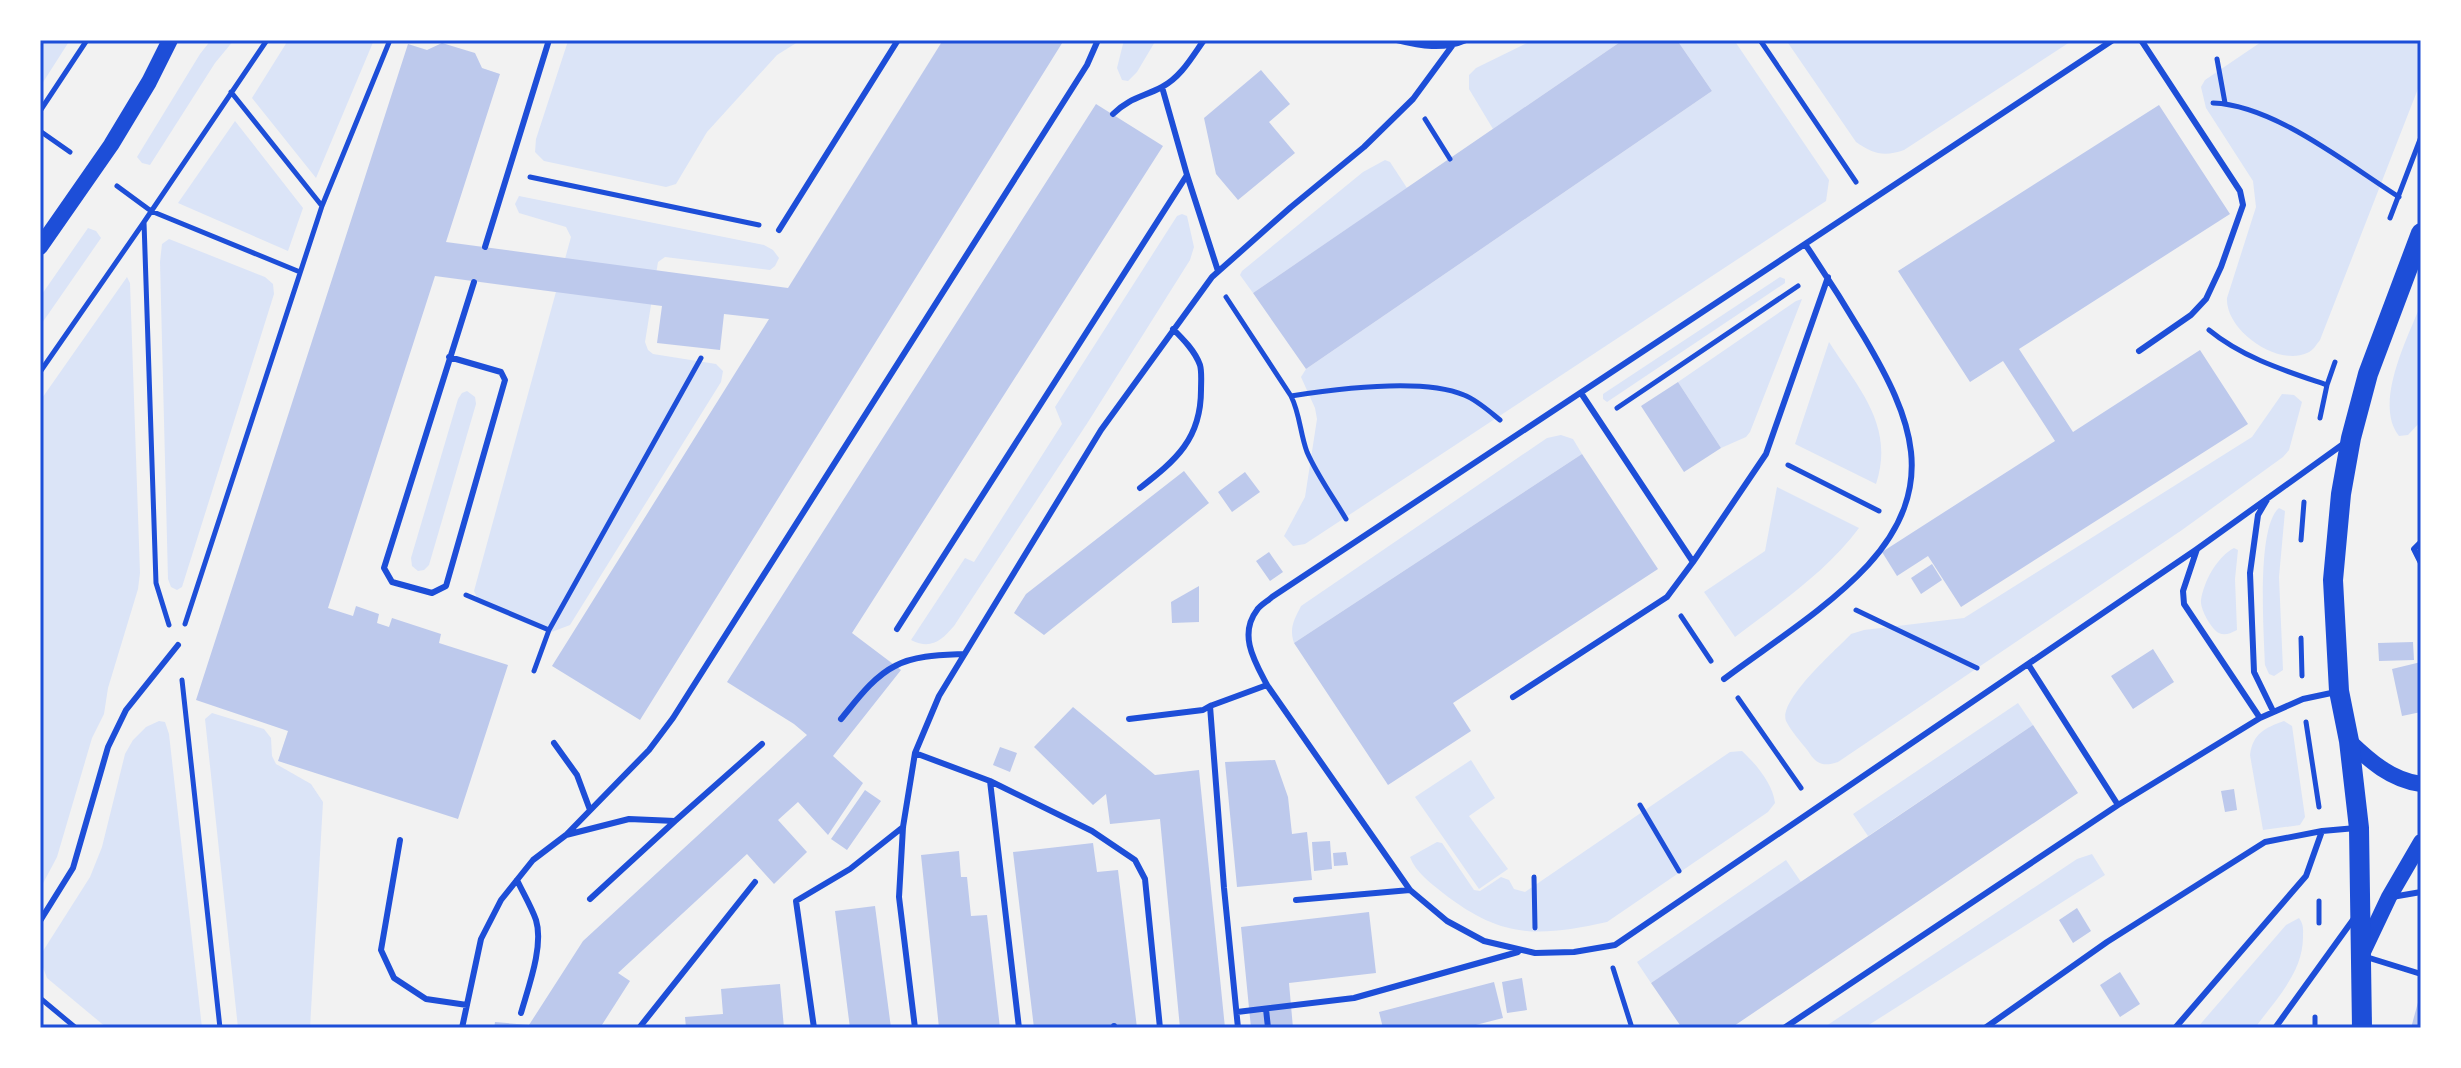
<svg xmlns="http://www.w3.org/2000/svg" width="2461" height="1068" font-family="'Roboto Serif',serif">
<rect width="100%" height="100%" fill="#f2f2f2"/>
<path fill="#dbe4f7" d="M40,40H70L40,87Z
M211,40H234L215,63L150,165L142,163L137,157L200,54Z
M290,40H374L316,178L252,98L287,42Z
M801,40L777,55L707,132L676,184L666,187L544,161L535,152L536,139L568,41Z
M1124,40H1156L1137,72L1128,81L1122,80L1117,68Z
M1533,40H1623L1493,129L1469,89V75L1476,68Z
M1677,40H1734L1829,180L1826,201L1305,544L1293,546L1284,536L1305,497L1317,419L1315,408L1301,377L1306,369L1712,91Z
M1786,40H2073L1904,150C1884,157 1873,154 1856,142Z
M2264,40H2421V81L2320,340C2316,345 2313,351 2307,353C2277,367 2225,330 2227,298L2256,207L2253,181L2206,108L2201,87L2205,80Z
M235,121L303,208L288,251L178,203Z
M1385,160L1390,162L1407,188L1253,293L1240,275L1242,271L1363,172Z
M519,196L764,245L773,250L779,258L775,266L770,270L665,257L658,262L645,342L648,350L653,354L716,364L723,371L721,382L570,625L549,633L480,604L474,591L571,237L566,227L519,213L515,204Z
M1182,214L1187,216L1194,247L1190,260L1088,422L954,626C941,641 931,650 911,640L965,558L974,562L1062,424L1055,407L1177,216Z
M88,228L96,231L101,238L40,326V297Z
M169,239L265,277L273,284L274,294L182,587L177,590L171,587L168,579L160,262L162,244Z
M127,277L130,283L140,573L138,589L108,688L104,714L92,738L57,857L40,889V401Z
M1780,277L1785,279V283L1607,402L1603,399V394Z
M1802,299L1750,432L1746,437L1721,448L1678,382L1796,301Z
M2421,304V421L2408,435L2399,436C2373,404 2408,337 2421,304Z
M1829,342C1859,389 1895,426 1876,484L1795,444Z
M467,391L475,397L476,404L429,565L424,570L418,571L412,566L411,558L458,399L462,393Z
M2282,394L2294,395L2302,402L2289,450L2283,457L2182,530L1838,762C1823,767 1816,764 1808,751C1801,742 1791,731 1786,721C1778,700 1837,649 1851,634L1864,630L1964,618L2252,437Z
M1561,435L1573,439L1582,454L1294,643C1289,628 1294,620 1301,606L1547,438Z
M1777,487L1859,528C1825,573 1780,603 1735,637L1704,592L1765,551Z
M2279,508L2285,511L2279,577L2283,670L2274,676L2269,674L2265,665C2264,634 2256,527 2279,508Z
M2234,548L2238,550L2235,579L2237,630C2231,633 2225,636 2219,633C2211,629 2200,609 2201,600C2204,581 2217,557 2234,548Z
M2018,703L2033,725L1868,836L1853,814Z
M212,713L264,729L271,738L272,756L276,764L311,784L323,802L310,1028H238L205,719Z
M159,721L165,722L169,734L202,1028H107L47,978L41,962L43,951L90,877L102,847L125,754L133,740L146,727Z
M2284,721L2292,726L2305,817L2300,825L2263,830L2250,755C2253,733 2265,728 2284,721Z
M1742,751C1756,764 1773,784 1775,803L1768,812L1607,922C1538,937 1502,939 1443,893C1431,883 1416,873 1410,857L1437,842L1442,843L1474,890L1480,891L1501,877L1509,880L1514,889L1525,892L1730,752Z
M1471,760L1495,798L1469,816L1508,869L1479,889L1415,797Z
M2092,854L2105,875L1864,1028H1823L2077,859Z
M1786,860L1801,882L1651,983L1637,962Z
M2299,918C2304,925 2303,929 2303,937C2303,973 2275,1000 2255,1028H2197L2286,925Z"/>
<path fill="#bdc9ec" d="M943,40H1064L640,720L552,666L769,319L724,314L720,350L657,343L662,306L435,276L328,608L353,616L356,606L379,614L377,623L389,627L392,618L441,634L439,643L508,665L458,819L278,761L288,731L196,700L408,44L427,50L442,43L475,53L482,68L500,74L446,242L788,288Z
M1623,40H1677L1712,91L1306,369L1253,293Z
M1261,70L1290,104L1269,122L1295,153L1238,200L1216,174L1204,118Z
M1096,104L1163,146L852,633L901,670L833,756L863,783L828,835L798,802L778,820L807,852L774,884L747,854L618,973L630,981L600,1028H494L495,1022L529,1025L583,941L807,735L794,724L727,682Z
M2159,105L2230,214L2019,349L2073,432L2200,350L2248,424L1961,607L1928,556L1897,576L1882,552L2055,441L2003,361L1970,382L1898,271Z
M1678,382L1721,448L1684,472L1641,406Z
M1582,454L1658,569L1453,703L1471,731L1388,785L1294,643Z
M1184,471L1209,503L1044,635L1014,613L1026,594Z
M1245,472L1260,492L1232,512L1218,492Z
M1269,552L1283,572L1270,581L1256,561Z
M1932,564L1942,580L1921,594L1911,578Z
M1199,586V622L1172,623L1171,602Z
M2413,642L2414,660L2379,661L2378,643Z
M2153,649L2174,682L2133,709L2111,676Z
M2421,662V712L2402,716L2392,669Z
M1073,707L1155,775L1199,770L1225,1028H1180L1160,819L1110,824L1106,794L1093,805L1034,747Z
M2033,725L2078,793L1731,1028H1682L1651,983Z
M1000,747L1017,753L1010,772L993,765Z
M1275,760L1288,797L1292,834L1307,832L1312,880L1237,887L1225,762Z
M2234,789L2237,810L2225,812L2221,791Z
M865,790L881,801L847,850L831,839Z
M1330,841L1332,869L1314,871L1312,842Z
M1093,843L1097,872L1118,870L1137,1028H1034L1013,852Z
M959,851L961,877H967L971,916L987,915L1000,1028H939L921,855Z
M1346,852L1348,865L1334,866L1333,853Z
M875,906L891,1028H850L835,911Z
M2077,908L2091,931L2073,943L2059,920Z
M1369,912L1376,973L1289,983L1293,1028H1251L1241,927Z
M2120,972L2140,1004L2120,1017L2100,985Z
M1522,978L1527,1010L1507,1013L1502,982Z
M1494,982L1503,1018L1464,1028H1383L1379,1012Z
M780,984L784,1028H686L685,1017L723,1014L721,989Z
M2420,995L2421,1028H2411Z"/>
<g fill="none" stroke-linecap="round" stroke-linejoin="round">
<path stroke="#1d4ed8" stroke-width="5" d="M1760,40L1856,182
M2217,59L2225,103
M231,92L322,206
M2213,103C2274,105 2347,164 2399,197
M40,111L87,40
M1425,119L1450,159
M40,131L70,152
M530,177L759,225
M117,186L151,211L300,272
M2390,218L2421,137
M144,222L267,40
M1226,297L1291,396
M2209,330C2243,358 2286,371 2327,385
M40,372L144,222L156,583L169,625
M1617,408L1798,286
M2320,418L2327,385L2335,362
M1788,465L1879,511
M1346,519C1333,497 1317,475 1307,452C1300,433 1300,414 1291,396C1336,389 1423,378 1464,395C1477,400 1489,411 1500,420
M2301,540L2304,502
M466,595L549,630L534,671
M1856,610L1977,668
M1681,616L1711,661
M185,624L322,206L390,40
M549,630L701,358
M2301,638L2302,676
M182,680L220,1028
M1738,698L1801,788
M2306,722L2319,807
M1640,805L1679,871
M1534,877L1535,928
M2319,923V901
M1613,968L1632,1028
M40,998L76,1028
M2315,1028V1017"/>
<path stroke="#1d4ed8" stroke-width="6" d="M1397,40C1421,46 1443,50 1466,40
M1162,87L1187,175L1218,271
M1113,114C1129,98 1143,97 1162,87C1181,77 1192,57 1204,40
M779,230L898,40
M485,247L549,40
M2139,351L2191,315L2206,299L2221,267L2243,205L2240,191L2141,40
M449,357L501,372L505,380L446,586L432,593L392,582L384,568L474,282
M1140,488C1176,460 1201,439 1201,390C1201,382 1202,372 1200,365C1195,351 1183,339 1173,329
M2268,498L2258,515L2250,573L2254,672L2273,711
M2421,542L2414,549L2421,563
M2197,549L2183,591L2184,604L2260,718
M1693,562L1766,454L1828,277
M897,629L1187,175
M2028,664L2118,805
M1724,679C1772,643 1827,609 1868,565C1940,486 1912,418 1864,337C1845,305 1826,275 1805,244
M1267,685L1410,890L1447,921L1484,941L1535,953L1574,952L1615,945L2197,549L2346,442
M1513,697L1667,597L1693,562L1581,393
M841,719C856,701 873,677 895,666C915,655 942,655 964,654
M1129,719L1203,710L1210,706
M554,743L577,775L590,810
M915,753L990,781L1092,831L1135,860L1145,879L1160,1028
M990,781L1019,1028
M566,835L649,750L673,718L1087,65L1098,40
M400,840L381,950L394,978L426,999L467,1005
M517,880C523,893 531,906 536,920C544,946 528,988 521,1013
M2392,897L2421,892
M590,899L675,821
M1296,900L1410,890
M40,921L73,868L108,747L126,710L178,645
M2363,956L2421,974
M1266,1009L1268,1028
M1237,1012L1354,998L1518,952
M1114,1026V1028
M462,1028L481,939L501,900L533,860L566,835L629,819L675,821L762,744
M639,1028L755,882
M814,1028L796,901L850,869L903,827
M915,1028L899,897L903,827L915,753L939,696L1101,430L1212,277L1291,207L1364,147L1413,99L1452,46
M1238,1028L1224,888L1210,706L1267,685C1255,662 1238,635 1257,610C1260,605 1268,601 1272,597L2113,40
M1784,1028L2118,805L2260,718L2303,699L2336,692
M1985,1028L2107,942L2265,842L2322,831L2356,828
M2175,1028L2306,876L2322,831
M2275,1028L2355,917"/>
<path stroke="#1d4ed8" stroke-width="16" d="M40,247L111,145L149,82L170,40
M2349,741C2370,761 2391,780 2421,784
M2362,954L2389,897L2421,842"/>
<path stroke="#1d4ed8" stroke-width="20" d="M2362,1028L2359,828L2349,741L2339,691L2333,580L2341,494L2351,438L2368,374L2421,233"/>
</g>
<rect width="2461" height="1068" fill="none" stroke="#ffffff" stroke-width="84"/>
<rect x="42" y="42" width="2377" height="984" fill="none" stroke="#1d4ed8" stroke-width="3"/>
</svg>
